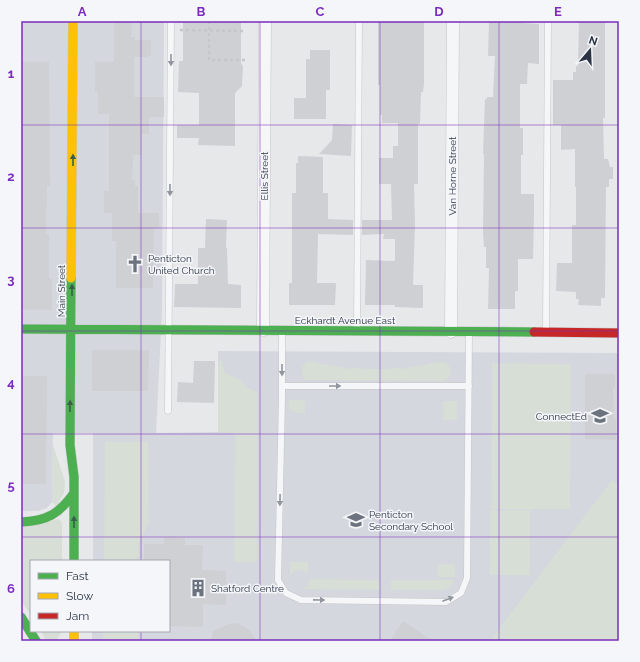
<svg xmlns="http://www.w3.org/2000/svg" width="640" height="662" font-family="Raleway,sans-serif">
<rect width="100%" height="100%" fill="#e6e8ea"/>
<path fill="#d4d7dd" d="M21,21H164L162,311L156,433L218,432V351L619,353V641H92V631H169V561H93V433H53L52,502L47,508L38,511H21Z"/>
<path fill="#d6ded6" d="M218,361H222C225,380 229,372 240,380C247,385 248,391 258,391L257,562H234L235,433L218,432Z
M309,361L350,369L351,368L378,369L401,368L402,369L440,362L446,363L449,366C452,373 451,377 445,381L305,380C300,373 300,365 309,361Z
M492,363L571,364L570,509H491Z
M290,400H305V413C296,413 284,412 290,400Z
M443,401H457V420H443Z
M105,442H148L149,522L138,545L139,555L134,561H104Z
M53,445L65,482L64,493L56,506L52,502Z
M612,480L619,485V641H490Z
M490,510H530V575H490Z
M59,519L62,522V561H31V615L21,601V527Z
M290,562H308V574C302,568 294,569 290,576Z
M438,564H455V577H437Z
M309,579L380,580V590L303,589L308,585Z
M391,580H455L449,588L442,590H391Z
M41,631H62L56,641H46Z
M103,631H138V641H103Z"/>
<path fill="#ced0d3" d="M114,21H132L131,37H135L134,40H151V55L146,57H134V97H164V117H149V134H142V155H133L132,180H135V186H138V213H159V228H154L153,288H116V241H112V213H104V191H109V114H98V92H95V62H114Z
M183,21H241V63L243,66L242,86L235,93V146L198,145L199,138H177V125H199V93L178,92L179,61H183Z
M378,21H424V84L423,92H421L420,124H418V184H414L415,225L413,285H423V308L395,307V305H365L366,260L395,261V239H383L384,234L362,235V220H392L391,184H379V158H393V146H398V123H382V115H380V85H378Z
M489,21H523V23L539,24V64L528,63L527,84H520V128H523V155H521V194H534V213L533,259H518V291H515V309H488L489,268H486V247H484L483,233L484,154H483L485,99H487V97H493L495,56H488Z
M579,21H605V118H603L604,159H608L610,167H613V179H609V187H606L605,298H601V306L578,305L579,299H576V292L556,291L557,263H572V225H576V187H575V149L561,150V125H553V80H573V72H576V66H578Z
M310,50H330V90H326V119H294V98H306V59H310Z
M21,62H49L50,186H47L46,234L49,235V279H52V310H21Z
M333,124L352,125L351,156L319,154L332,140Z
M298,156L323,157V193H328V219L353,220V235L318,234L317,283H336L335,305H289V283H292V193H296V163H298Z
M206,219L227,220L226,248H227L228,284L241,285V308L174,307L175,284H198V248H205Z
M92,350H149L148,391H92Z
M194,361H215L214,403L177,402L178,382L193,383Z
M585,374H615V387H613L614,419H616V440L585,439Z
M21,376H47L46,484H21Z
M164,537L185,538V545H203L202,570L226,571V605L203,604V627L169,626V561H144V544H164Z
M403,621L433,641H390Z
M236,623L243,626L249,630L257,641H211L213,631L228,624Z"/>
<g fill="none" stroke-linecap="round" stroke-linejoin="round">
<g stroke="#c4c6c8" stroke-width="7">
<path id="lane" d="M357,329L359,21
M546,331L548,21
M282,332V398L278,580L286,593L301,600L446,602L461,593L467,578L469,333
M282,386H469
M168,411L171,21"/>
</g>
<g stroke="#c4c6c8" stroke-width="13">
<path id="street" d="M263,330L265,21
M451,332L453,21"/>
</g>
<g stroke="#c4c6c8" stroke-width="10">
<path id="fast" d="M71,278L70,445L74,477V561
M21,329L534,332
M21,522C47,521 59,514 74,493
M21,617L36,641"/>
</g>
<g stroke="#c4c6c8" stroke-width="10">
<path id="slow" d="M71,278L73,21
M74,631V641"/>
</g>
<g stroke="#c4c6c8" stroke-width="10">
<path id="jam" d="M534,332L619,333"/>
</g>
<path stroke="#c5c6ca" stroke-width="2.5" stroke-dasharray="3 3" stroke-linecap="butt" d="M209,21V60H245
M180,30L245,31"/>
<use href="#lane" stroke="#f5f6f7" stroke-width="6"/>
<use href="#street" stroke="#f5f6f7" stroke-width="12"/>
<use href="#fast" stroke="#4caf50" stroke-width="9"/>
<use href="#slow" stroke="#ffc107" stroke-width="9"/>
<use href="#jam" stroke="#c62828" stroke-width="9"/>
</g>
<defs><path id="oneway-solid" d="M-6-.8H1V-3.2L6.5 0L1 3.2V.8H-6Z"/></defs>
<g fill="#90959e">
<use href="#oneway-solid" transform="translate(171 60) rotate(90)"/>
<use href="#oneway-solid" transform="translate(170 190) rotate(90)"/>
<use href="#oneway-solid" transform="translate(282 370) rotate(90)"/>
<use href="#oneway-solid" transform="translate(335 386)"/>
<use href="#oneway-solid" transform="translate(280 500) rotate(91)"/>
<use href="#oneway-solid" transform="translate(448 599) rotate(-21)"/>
<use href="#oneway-solid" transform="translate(319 600) rotate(1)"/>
</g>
<g fill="#375f49">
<use href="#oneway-solid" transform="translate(73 160) rotate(-90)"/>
<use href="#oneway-solid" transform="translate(72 290) rotate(-90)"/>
<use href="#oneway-solid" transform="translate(70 406) rotate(-89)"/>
<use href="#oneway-solid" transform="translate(74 522) rotate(-90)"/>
</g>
<path fill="none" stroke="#7b2cbf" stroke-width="1" stroke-opacity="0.55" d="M141,21V561M260,21V641M380,21V641M499,21V641M21,125H619M21,228H619M21,331H619M21,434H619M21,537H619M141,631V641"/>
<defs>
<g id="church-bare" transform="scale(1.38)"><path d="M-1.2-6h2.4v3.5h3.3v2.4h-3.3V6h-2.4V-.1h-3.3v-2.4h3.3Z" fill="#6c737f" stroke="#f4f6f9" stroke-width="2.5" paint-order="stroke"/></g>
<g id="school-bare" transform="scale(1.38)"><path d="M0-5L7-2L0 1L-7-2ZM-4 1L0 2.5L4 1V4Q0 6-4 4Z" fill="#6c737f" stroke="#f4f6f9" stroke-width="2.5" paint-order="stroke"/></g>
<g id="building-bare" transform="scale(1.38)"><path d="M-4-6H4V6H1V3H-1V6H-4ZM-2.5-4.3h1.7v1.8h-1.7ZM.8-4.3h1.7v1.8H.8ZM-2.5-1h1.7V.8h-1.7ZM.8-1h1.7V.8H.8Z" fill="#6c737f" stroke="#f4f6f9" stroke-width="2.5" paint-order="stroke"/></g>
</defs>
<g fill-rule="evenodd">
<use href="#church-bare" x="135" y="264"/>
<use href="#school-bare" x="600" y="416"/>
<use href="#school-bare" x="356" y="520"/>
<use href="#building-bare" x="198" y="588"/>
</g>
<g text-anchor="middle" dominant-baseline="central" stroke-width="3" stroke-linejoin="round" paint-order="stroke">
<g font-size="10" fill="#2b3445" stroke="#f4f6f9">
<text transform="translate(264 176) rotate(-90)">Ellis Street</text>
<text transform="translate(452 176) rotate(-90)">Van Horne Street</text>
<text transform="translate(61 291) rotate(-90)">Main Street</text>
<text x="345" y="320">Eckhardt Avenue East</text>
</g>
<g font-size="10" fill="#2b3445" stroke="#f4f6f9" text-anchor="start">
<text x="148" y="258">Penticton<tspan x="148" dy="12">United Church</tspan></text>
<text x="587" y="416" text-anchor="end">ConnectEd</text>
<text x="369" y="514">Penticton<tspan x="369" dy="12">Secondary School</tspan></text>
<text x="211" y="588">Shatford Centre</text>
</g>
</g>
<rect width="640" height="662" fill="none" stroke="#f4f6f9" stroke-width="44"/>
<rect x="30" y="560" width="140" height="72" fill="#f4f6f9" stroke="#a4a8b1"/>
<rect x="38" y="573" width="20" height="6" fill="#4caf50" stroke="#a4a8b1"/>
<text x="66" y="580" font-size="12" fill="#2b3445">Fast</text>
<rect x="38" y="593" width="20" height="6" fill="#ffc107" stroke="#a4a8b1"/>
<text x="66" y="600" font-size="12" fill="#2b3445">Slow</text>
<rect x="38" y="613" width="20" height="6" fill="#c62828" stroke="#a4a8b1"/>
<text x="66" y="620" font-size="12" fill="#2b3445">Jam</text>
<g transform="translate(590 50) rotate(19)" stroke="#f4f6f9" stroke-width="3" paint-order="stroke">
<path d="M0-3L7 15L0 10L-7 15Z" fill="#2b3445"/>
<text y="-6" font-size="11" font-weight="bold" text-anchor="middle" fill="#2b3445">N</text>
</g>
<rect x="22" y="22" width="596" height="618" fill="none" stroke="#7b2cbf" stroke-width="1.5"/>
<g font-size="13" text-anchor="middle" font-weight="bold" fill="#7b2cbf">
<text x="82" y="16">A</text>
<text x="201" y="16">B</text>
<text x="320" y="16">C</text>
<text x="439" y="16">D</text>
<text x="558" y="16">E</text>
<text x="11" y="78">1</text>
<text x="11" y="181">2</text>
<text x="11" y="284">3</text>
<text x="11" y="387">4</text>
<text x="11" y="490">5</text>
<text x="11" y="593">6</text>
</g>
</svg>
